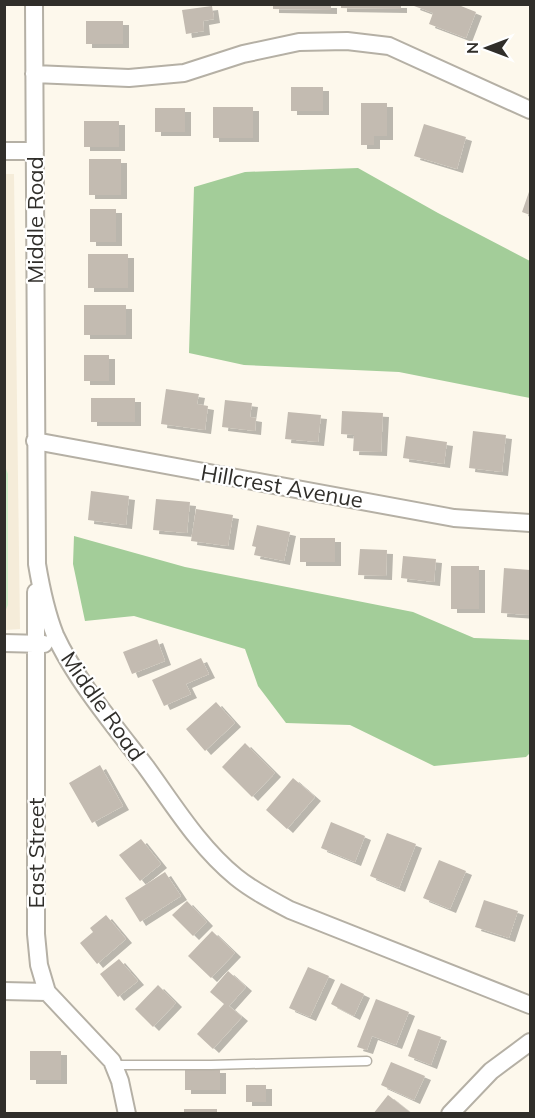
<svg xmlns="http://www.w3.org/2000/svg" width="535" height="1118" font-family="Mulish,sans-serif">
<defs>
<filter id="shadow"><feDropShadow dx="6" dy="4" stdDeviation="0" flood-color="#0004"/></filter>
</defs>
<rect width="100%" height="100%" fill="#fdf8ec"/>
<path fill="#f5ecd9" d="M4,174H14L20,629L5,630Z"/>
<path fill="#d1efca" d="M5,466L8,474V605L5,612Z"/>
<path fill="#a3cd99" d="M358,168L438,213L530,261V398L399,372L244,365L189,353L194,187L245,172Z
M74,536L185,567L413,612L474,638L530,640V753L526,757L434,766L350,725L286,723L258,686L245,649L134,616L85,621L73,564Z"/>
<path fill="#c3bbb1" filter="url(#shadow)" d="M273,4H331V10L273,9Z
M341,4H401V9L341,8Z
M415,4H456L476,12L466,38L429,24L433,13L414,6Z
M212,6L214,19L203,21L204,31L186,34L182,10Z
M86,21H123V44H86Z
M291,87H323V111H291Z
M361,103H387V136H374V145H361Z
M213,107H253V138H213Z
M155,108H185V132H155Z
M84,121H119V147H84Z
M424,124L466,137L457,169L414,156Z
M89,159H121V195H89Z
M530,189V215L522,212Z
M90,209H116V242H90Z
M88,254H128V288H88Z
M84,305H126V335H84Z
M84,355H109V381H84Z
M166,389L199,394L197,404L208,406L205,430L161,424Z
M91,398H135V422H91Z
M225,400L252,403L250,417L256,418L255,431L222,427Z
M342,411L383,413L381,452L353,451L354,435L341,434Z
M288,412L321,415L318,442L285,439Z
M473,431L506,435L502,472L469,468Z
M406,436L447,442L444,464L403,458Z
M91,491L129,496L126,525L88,520Z
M156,499L190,502L187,533L153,530Z
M196,509L233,515L228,546L191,541Z
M257,525L290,532L284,561L254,555L256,547L252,546Z
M300,538H335V562H300Z
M360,549L387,550L386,576L358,575Z
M403,556L436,559L434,582L401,578Z
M451,566H479V609H451Z
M504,568L530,570V615L501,613Z
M157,639L165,661L132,674L123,652Z
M201,658L209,674L186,684L191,694L164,706L152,680Z
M216,702L235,723L205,751L186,729Z
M245,743L275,773L252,797L222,767Z
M100,765L123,806L92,823L69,783Z
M293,778L315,797L287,829L266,810Z
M331,822L365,836L355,862L321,848Z
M387,833L416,844L399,888L370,876Z
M141,839L161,864L140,881L119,855Z
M439,860L466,871L450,909L423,898Z
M165,872L181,896L140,922L125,898Z
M484,900L518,911L509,938L475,927Z
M187,901L207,922L193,936L172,915Z
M106,915L126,939L97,964L80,943L93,932L90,928Z
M212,931L235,953L211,978L188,956Z
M119,959L138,981L118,997L100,974Z
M308,967L329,976L310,1017L289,1008Z
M228,971L246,987L229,1006L242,1017L213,1049L197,1034L224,1004L210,992Z
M341,983L364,994L354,1016L331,1004Z
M158,985L176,1003L153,1027L135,1009Z
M376,999L409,1012L396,1045L372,1036L367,1050L357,1047Z
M418,1029L441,1037L431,1065L408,1056Z
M30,1051H61V1080H30Z
M391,1062L425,1076L414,1100L381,1085Z
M185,1069H220V1090H185Z
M246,1085H266V1102H246Z
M388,1095L412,1114H373Z
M184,1109H217V1114H184Z"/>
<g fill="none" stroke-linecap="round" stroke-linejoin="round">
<g stroke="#b5b0a5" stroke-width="11">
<path id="service" d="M113,1065H211L367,1061"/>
</g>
<g stroke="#b5b0a5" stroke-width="20">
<path id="minor" d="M34,4L37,564C41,588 46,612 55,635C75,679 116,728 146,767C173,804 199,847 236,877C252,890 271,900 290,910L530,1005
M34,74L129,78L184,73L243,54L299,42L347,41L389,46L530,110
M4,151H35
M35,441L454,518L530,523
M36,592V934L39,965L47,992L112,1061L120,1081L127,1114
M4,643L44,644
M4,991L47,992
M450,1114L491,1071L530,1042"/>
</g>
<use href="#service" stroke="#fff" stroke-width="8"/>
<use href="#minor" stroke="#fff" stroke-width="16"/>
</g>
<g text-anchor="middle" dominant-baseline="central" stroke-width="4.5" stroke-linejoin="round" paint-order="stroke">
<g font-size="22" fill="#302e2a" stroke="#fff">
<text transform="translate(35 220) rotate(-90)">Middle Road</text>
<text transform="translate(282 486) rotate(10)">Hillcrest Avenue</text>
<text transform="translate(103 706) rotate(55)">Middle Road</text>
<text transform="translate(36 853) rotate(-90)">East Street</text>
</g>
</g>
<rect width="535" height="1118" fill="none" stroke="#302e2a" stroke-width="12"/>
<g transform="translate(487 48) rotate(270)" stroke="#ffffff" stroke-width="4.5" paint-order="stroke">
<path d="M0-4.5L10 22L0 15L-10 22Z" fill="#302e2a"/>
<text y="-9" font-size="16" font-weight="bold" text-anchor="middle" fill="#302e2a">N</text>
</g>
</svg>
